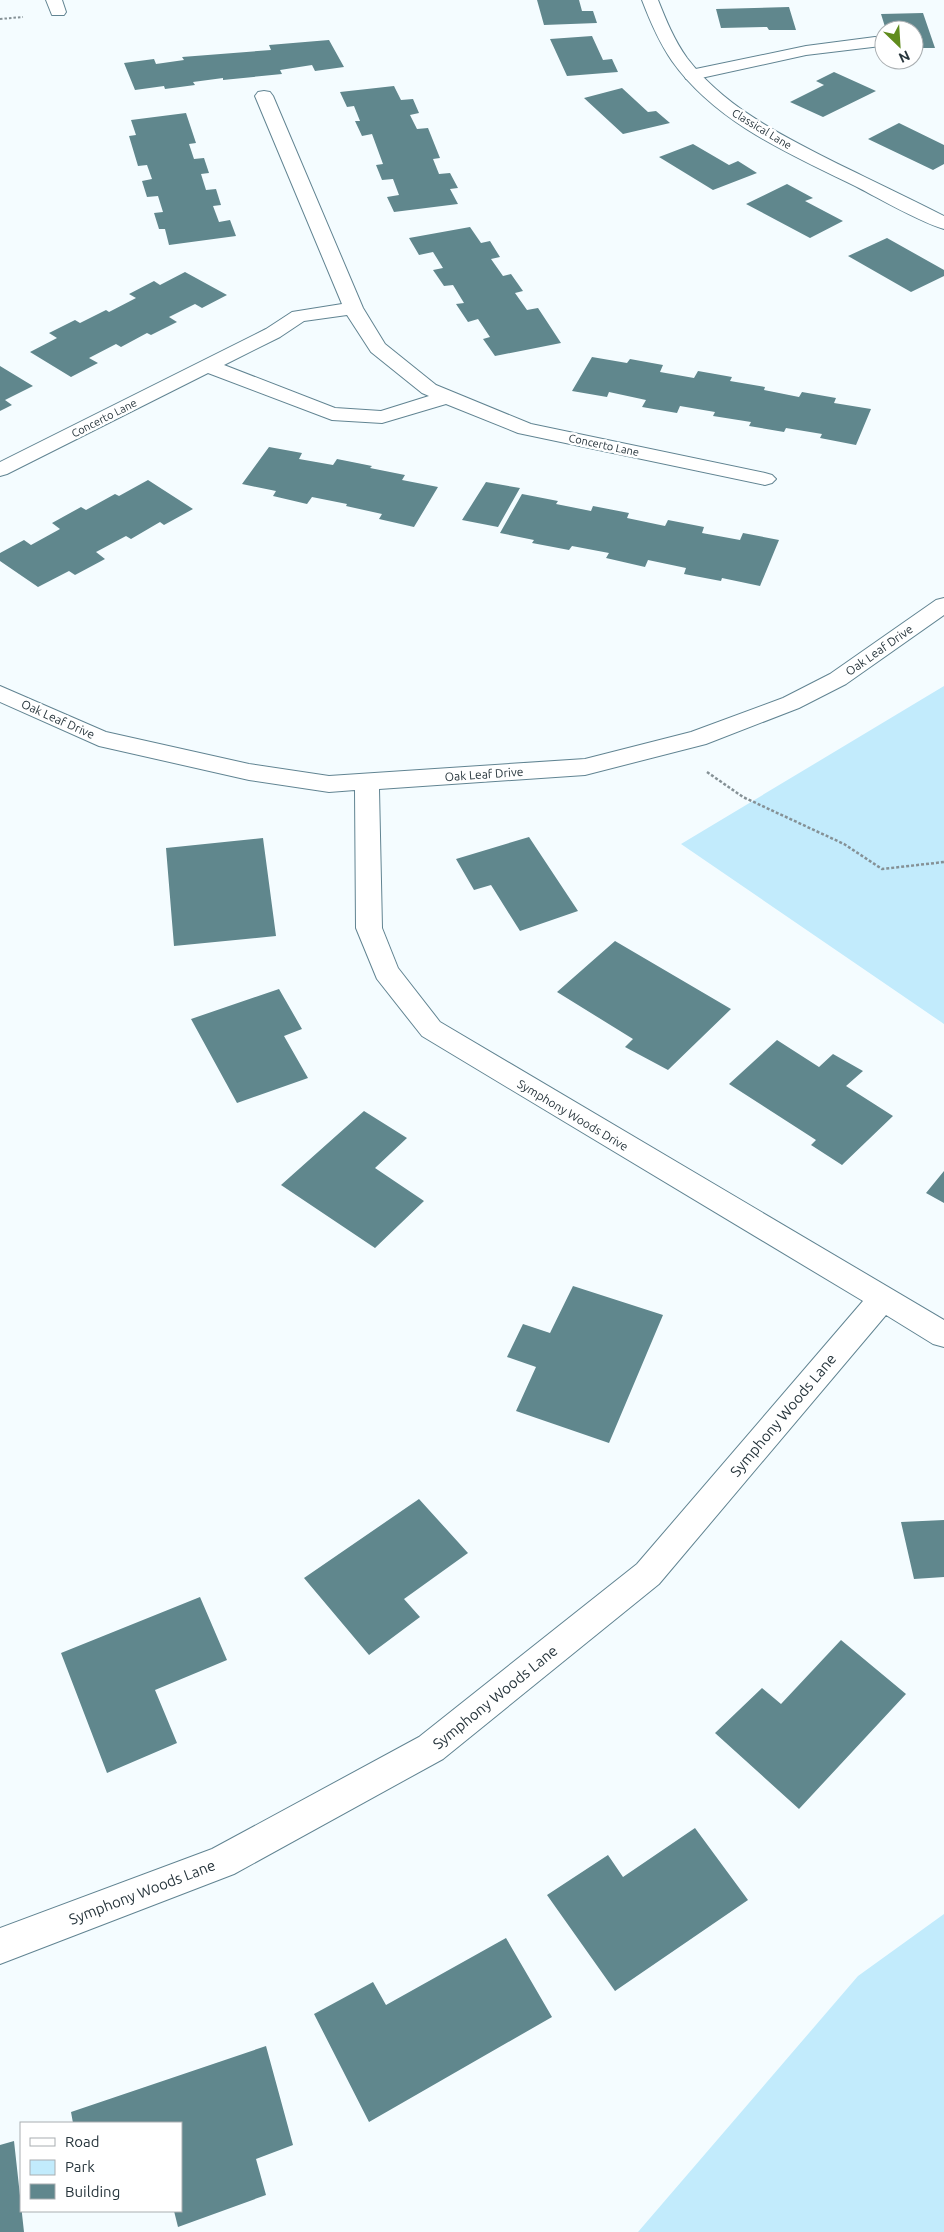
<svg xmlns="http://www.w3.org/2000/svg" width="944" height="2232" font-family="Ubuntu,sans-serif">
<rect width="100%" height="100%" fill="#f4fcff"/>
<path fill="#c2ebfc" d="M944,686V1024L681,844Z
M944,1914V2232H638L858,1976Z"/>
<path fill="#60878d" d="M537,0H579L582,11H593L597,23L544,25Z
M789,7L796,30H769L767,27L721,28L716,9Z
M923,13L935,48H914V30H886L881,14Z
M592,36L603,60L612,59L618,72L567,76L550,39Z
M329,40L344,67L315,71L312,65L280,70L282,74L223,80V78L193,82L195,85L165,89L164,86L135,90L124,63L154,59L156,64L184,60L182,57L271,50L269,45Z
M834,72L876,91L823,117L790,102L824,85L816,81Z
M394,86L401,100L413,99L419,113L410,115L417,129L428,128L440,158L433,159L439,174L450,173L458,188L450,189L458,204L394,212L387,197L399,195L393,179L382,180L376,165L383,164L372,134L362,136L355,121H360L354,106L347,107L340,92Z
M622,88L648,112L656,111L670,123L623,134L584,98Z
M186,113L196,143L189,144L194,159L204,158L209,173L201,174L206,190L216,189L221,205L213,206L219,222L230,220L236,236L169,245L165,229H159L154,213L163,212L158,196L147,197L142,181L152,179L147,165L138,166L129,136L136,135L131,120Z
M899,123L944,145V164L933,170L868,139Z
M693,144L729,165L738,161L757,173L713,190L659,157Z
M787,184L813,198L805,201L843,221L810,238L746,204Z
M470,227L481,243L490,241L500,257L491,259L503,276L511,274L523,291L515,293L527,310L538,308L561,343L495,356L483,339L490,337L478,319L468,322L456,304L464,303L453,285L444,286L433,270L443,268L433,252L419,255L409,238Z
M887,238L944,270V276L911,292L848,256Z
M185,272L227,295L202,308L195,304L169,317L177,322L151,335L147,333L121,347L116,344L89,358L98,363L71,377L30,352L57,338L49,333L75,320L80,323L106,310L109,312L136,298L129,294L154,281L160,285Z
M592,357L627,363L630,359L663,365L660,372L694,378L698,371L732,377L730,381L765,387L764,390L799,397L802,392L836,398L834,403L871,409L856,445L820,438L822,434L786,428L784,432L749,426L751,422L713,416L715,412L680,406L677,413L642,407L646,400L609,392L607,397L572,391Z
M0,366L33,386L5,400L12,405L0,411Z
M269,447L302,453L299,459L333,465L337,459L372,466L370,468L405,475L402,480L438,487L414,527L379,519L382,514L346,506L347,504L312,497L307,504L273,496L276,491L242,484Z
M148,480L193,509L164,525L160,522L131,539L126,536L96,552L105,559L75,575L69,571L38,587L0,561V553L24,540L31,545L60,529L52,523L81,507L86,510L115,494L119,496Z
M486,482L520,488L498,527L462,520Z
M522,494L558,501L556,504L591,511L593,506L629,513L627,518L665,526L668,520L704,527L702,533L740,540L743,533L779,540L760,586L722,578L721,581L684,574L686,568L648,560L645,567L606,558L609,553L572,546L569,550L532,543L534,540L500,533Z
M529,837L578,911L520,931L491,885L474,890L456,859Z
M263,838L276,936L174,946L166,848Z
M615,941L731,1009L668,1070L625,1047L633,1039L557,992Z
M279,989L302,1029L284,1036L308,1078L237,1103L191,1019Z
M777,1040L819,1067L833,1054L863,1071L846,1086L893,1116L842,1165L811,1145L816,1140L729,1084Z
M364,1111L407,1138L375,1168L424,1201L375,1248L281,1185Z
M944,1171V1203L926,1193Z
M573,1286L663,1315L609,1443L516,1411L536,1367L507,1357L523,1324L550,1333Z
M419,1499L468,1553L404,1599L420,1617L369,1655L304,1578Z
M944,1520V1577L914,1579L901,1522Z
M200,1597L227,1660L155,1690L177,1743L107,1773L61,1653Z
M841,1640L906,1694L799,1809L715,1733L762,1688L781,1704Z
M695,1828L748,1900L615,1991L547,1895L608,1855L623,1877Z
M506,1938L552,2017L369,2122L314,2014L373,1982L386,2005Z
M266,2046L293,2145L256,2159L266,2195L178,2227L174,2211H181V2123H73L71,2112Z
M14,2141L24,2232H0V2145Z"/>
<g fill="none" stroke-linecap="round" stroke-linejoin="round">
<g stroke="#618492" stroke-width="2">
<path id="service" d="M875,37L881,38L883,42L881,46L806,55L692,80L686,79L684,75L686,71L806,46Z"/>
</g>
<g stroke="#618492" stroke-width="2">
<path id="minor" d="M46,0H62L66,12L64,15H52Z
M642,0H658C666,20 674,40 687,58C725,108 783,136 838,164C873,181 909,198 944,216V229C920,222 882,200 859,188C792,155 717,124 672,61C659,42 650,21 642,0Z
M264,91L270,92L273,96L363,308L385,344L436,385L531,424L765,473L772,475L776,479L772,483L765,485L518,433L446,404L382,423L332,420L208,373L7,474L0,476V462L266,329L292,312L342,304L255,96L258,92ZM347,315L371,352L422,393L429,396L381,411L335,408L224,365L280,337L304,321Z
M944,598V615L846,684L799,708L706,744L585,775L379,789L382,928L398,968L440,1022L944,1320V1347L933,1344L886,1315L659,1584L443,1759L234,1874L0,1964V1928L212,1849L419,1737L637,1564L863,1301L422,1036L377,979L356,928L355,790L329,792L249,780L99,746L0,702V686L106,732L249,764L329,776L585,759L691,732L783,698L830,674L936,600Z"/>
</g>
<path stroke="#859196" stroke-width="2" stroke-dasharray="2.5 2" stroke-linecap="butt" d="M0,19L23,17"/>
<path stroke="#859196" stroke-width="2.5" stroke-dasharray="3 2" stroke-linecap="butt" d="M707,772L743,797L844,844L882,869L944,862"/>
<use href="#service" fill="#fff" fill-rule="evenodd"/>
<use href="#minor" fill="#fff" fill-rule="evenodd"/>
</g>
<g text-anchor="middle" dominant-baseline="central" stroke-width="5" stroke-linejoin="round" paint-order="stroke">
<g font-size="11" fill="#27353c" stroke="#fff">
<text transform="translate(762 129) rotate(31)">Classical Lane</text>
<text transform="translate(104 418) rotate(-27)">Concerto Lane</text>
<text transform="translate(604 445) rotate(12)">Concerto Lane</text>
</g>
<g font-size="12" fill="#27353c" stroke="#fff">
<text transform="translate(879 650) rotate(-35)">Oak Leaf Drive</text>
<text transform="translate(58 719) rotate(24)">Oak Leaf Drive</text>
<text transform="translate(484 774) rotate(-4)">Oak Leaf Drive</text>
<text transform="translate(573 1115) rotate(31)">Symphony Woods Drive</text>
</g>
<g font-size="15" fill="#27353c" stroke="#fff">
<text transform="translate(783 1415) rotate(-50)">Symphony Woods Lane</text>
<text transform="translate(495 1697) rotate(-39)">Symphony Woods Lane</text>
<text transform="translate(142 1892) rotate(-21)">Symphony Woods Lane</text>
</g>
</g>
<rect x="20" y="2122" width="162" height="90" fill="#ffffff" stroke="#a9aeb1"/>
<rect x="30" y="2138" width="25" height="8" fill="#ffffff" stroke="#a9aeb1"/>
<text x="65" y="2147" font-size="15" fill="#27353c">Road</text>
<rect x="30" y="2160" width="25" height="15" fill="#c2ebfc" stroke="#a9aeb1"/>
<text x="65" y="2172" font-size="15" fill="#27353c">Park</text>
<rect x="30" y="2184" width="25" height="15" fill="#60878d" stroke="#a9aeb1"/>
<text x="65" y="2197" font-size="15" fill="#27353c">Building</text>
<g transform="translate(899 45) rotate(155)"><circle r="24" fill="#ffffff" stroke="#a9aeb1"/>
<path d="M0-4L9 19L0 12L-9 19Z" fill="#608c1d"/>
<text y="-8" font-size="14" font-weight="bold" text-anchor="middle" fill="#27353c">N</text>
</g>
</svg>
